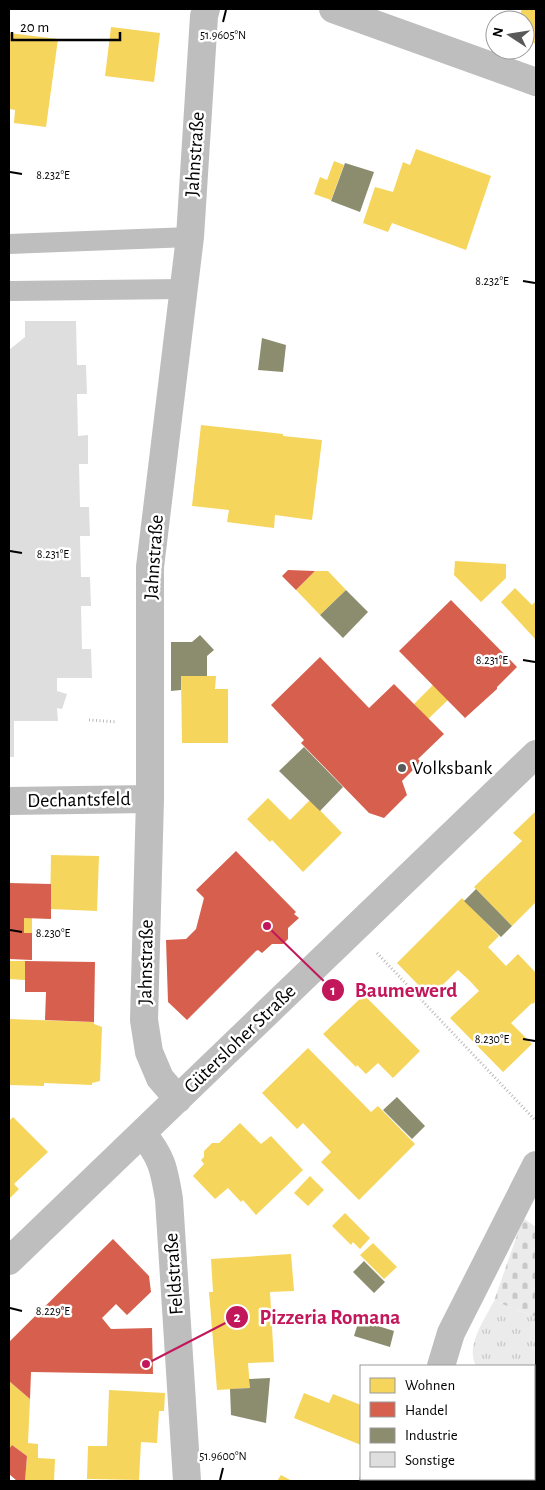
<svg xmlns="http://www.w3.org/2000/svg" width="545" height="1490" font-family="'Alegreya Sans',sans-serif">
<defs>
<pattern id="grass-tufts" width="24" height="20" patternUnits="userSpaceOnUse" patternTransform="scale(1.25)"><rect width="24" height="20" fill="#ebebeb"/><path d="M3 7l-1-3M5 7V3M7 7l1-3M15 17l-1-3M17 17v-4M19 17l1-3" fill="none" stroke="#c8c8c8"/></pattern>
<pattern id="cemetery-stones" width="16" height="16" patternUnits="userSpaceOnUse" patternTransform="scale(1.25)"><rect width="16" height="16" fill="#ebebeb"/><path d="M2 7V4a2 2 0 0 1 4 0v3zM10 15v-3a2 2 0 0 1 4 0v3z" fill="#c8c8c8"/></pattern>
</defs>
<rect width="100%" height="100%" fill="#fff"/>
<path fill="url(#grass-tufts)" d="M494,1301L536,1317V1369L534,1371V1366H476C465,1346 485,1319 494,1301Z"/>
<path fill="url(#cemetery-stones)" d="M523,1218L536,1227V1317L494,1301Z"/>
<path fill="#f6d55c" d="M522,9H536V44L525,40V20H518Z
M111,27L160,33L154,82L105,76Z
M9,33L58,39L46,127L14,123L15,110L9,109Z
M416,149L491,176L466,250L392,223L388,232L363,223L375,187L393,192L403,162L410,165Z
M334,161L344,165L331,200L314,194L320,177L327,180Z
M201,425L283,434V436L322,440L312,520L275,515L274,528L227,522L229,510L192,506Z
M455,561L506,564V578L481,602L454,575Z
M315,571H328L346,590L320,615L296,590Z
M515,588L532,605L536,601V640L501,602Z
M181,676H216L215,689H228V743H182Z
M433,685L448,700L428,719L414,704Z
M268,798L290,820L310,800L342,833L303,872L272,840L270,842L247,819Z
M536,811V902L512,926L474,887L522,841L513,833Z
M51,855L99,856L97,911L50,909Z
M462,898L499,936L488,947L506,966L518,954L536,973V1001L533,1004L532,1003L511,1023L532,1044L503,1072L450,1018L479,991L470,981L458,970L430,997L397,963Z
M24,918H32V933H24Z
M9,961H25V980L9,979Z
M364,995L420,1051L393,1078L378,1063L366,1074L357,1065L356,1067L323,1034Z
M9,1019L94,1022V1024L102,1027L100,1081L92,1083V1085L44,1083V1086L9,1085Z
M308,1048L371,1112L378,1106L415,1144L359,1200L321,1162L331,1152L303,1123L297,1129L262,1093Z
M13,1117L48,1152L14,1184L19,1189L9,1199V1121Z
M240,1123L261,1144L271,1136L303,1170L256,1215L243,1200L241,1202L228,1188L215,1199L193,1176L204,1164L201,1160L204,1157V1151L212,1143H219Z
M310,1176L324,1190L308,1206L294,1193Z
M345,1213L370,1238L360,1249L353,1242L351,1245L332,1226Z
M373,1243L397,1267L384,1279L360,1255Z
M291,1254L294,1291L270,1292L274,1362L248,1363L250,1388L217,1390L209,1292H213L211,1259Z
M9,1381L30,1399L28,1443L38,1444V1458L55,1459L54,1481H25L27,1456L12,1445L9,1449Z
M109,1390L165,1393L164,1411H159L157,1443L141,1442L139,1480L87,1479L88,1446H107Z
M304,1393L329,1403L333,1394L361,1405V1445L294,1418Z
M534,1455L536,1457V1475L532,1481H489L485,1479H534Z
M281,1475L292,1481H277Z
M430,1479H472L475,1481H428Z"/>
<path fill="#d6604d" d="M288,570L315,571L296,590L282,576Z
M451,600L517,667L497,687V689L465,718L399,651Z
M320,657L369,708L394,684L444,734L418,759L421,762L402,781L407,795L384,818L369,813L301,743L304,740L271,705Z
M236,851L296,912L294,914L299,918L288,928V939L283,944H272L262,953L258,950L256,951L187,1020L168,1002L166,940L186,939L196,929L204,898L196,890Z
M9,883L51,884V919L24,918V933H32V960L9,959Z
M25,961L95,962L94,1022L45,1020L46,992H25Z
M113,1239L149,1276L151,1292L127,1315L116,1304L102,1318L111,1329L152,1328L153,1374L31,1372L30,1399L9,1381V1342Z
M12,1445L27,1456L25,1481H17L9,1474V1449Z"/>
<path fill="#8c8c6e" d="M345,163L374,172L360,212L331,201Z
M262,338L286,345L283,372L258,370Z
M346,590L368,612L343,638L320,615Z
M200,635L214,650L207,656V676H181V690L171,691V642H192Z
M304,747L343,787L320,811L279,771Z
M476,889L512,926L501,937L464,901Z
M397,1097L425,1126L412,1139L383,1110Z
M364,1261L385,1282L374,1293L353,1272Z
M359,1320L394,1331L390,1347L354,1336Z
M270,1378L266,1423L231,1415L230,1389L250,1388L249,1379Z"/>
<path fill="#dedede" d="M25,321H76L77,365H86L87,394H77L78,436L88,435V464H79L80,507H89L90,536H80L81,577H90L91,606H81L82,649H91L92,678H57V691L67,694L62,709L57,708L58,721H14V757H9V350L25,337Z"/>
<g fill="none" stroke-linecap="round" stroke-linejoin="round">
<path stroke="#b9b9b9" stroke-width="3" stroke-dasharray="1 2.5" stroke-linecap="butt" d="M89,720L117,722
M377,953L536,1121"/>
<path stroke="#bebebe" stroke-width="20" d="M9,244L190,237
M9,291L184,289"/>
<path stroke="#bebebe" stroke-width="28" d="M333,9L536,82
M9,801L150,799
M178,1099L160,1078L149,1052L144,1020L150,799V567L190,237L204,16L206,9
M142,1133C162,1157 164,1169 169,1199L187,1481
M9,1261L536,754
M441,1366L451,1333L536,1165
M534,1389L536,1388
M373,1481L374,1479"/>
</g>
<path fill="none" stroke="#000" stroke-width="2" d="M223,22L226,10M10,172L22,174M523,281L535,283M10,551L22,553M523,660L535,662M10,930L22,932M523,1039L535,1041M10,1308L22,1311M220,1480L223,1468"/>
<circle fill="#595959" stroke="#fff" stroke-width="2" cx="402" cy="768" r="5"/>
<g text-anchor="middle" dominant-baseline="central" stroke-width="5" stroke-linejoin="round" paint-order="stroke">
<g font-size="20" fill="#000" stroke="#fff">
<text transform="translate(195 154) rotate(-86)">Jahnstraße</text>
<text transform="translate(154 557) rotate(-86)">Jahnstraße</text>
<text transform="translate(79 800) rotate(-1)">Dechantsfeld</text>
<text transform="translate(146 962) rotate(-89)">Jahnstraße</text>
<text transform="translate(240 1039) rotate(-44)">Gütersloher Straße</text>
<text transform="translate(174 1274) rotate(-94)">Feldstraße</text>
</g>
<g font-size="20" fill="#000" stroke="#fff" text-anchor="start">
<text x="412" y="768">Volksbank</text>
</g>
</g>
<g font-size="12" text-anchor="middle" fill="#000" stroke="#fff" stroke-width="5" stroke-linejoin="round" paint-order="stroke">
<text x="223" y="39">51.9605°N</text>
<text x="53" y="179">8.232°E</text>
<text x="492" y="285">8.232°E</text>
<text x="53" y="558">8.231°E</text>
<text x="492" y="664">8.231°E</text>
<text x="53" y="937">8.230°E</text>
<text x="492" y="1043">8.230°E</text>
<text x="53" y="1315">8.229°E</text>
<text x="223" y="1460">51.9600°N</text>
</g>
<path fill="none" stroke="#c2185b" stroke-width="2" d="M267 926L333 990M146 1364L237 1317"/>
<g fill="#c2185b" stroke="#fff" stroke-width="2">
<circle cx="267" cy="926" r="5"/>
<circle cx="146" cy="1364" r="5"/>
<circle cx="333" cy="990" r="12"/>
<circle cx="237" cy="1317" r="12"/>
</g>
<g font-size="15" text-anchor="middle" font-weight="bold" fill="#fff">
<text x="333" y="995">1</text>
<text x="237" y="1322">2</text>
</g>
<g font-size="21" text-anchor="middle" font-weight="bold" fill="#c2185b" stroke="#fff" stroke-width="5" stroke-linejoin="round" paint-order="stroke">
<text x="406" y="997">Baumewerd</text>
<text x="330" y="1324">Pizzeria Romana</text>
</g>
<rect width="545" height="1490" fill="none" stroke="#000000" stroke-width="20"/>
<rect x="360" y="1365" width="175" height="115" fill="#ffffff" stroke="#999999"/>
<rect x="370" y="1378" width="25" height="15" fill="#f6d55c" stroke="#999999"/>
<text x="405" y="1390" font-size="15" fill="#000000">Wohnen</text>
<rect x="370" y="1402" width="25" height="15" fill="#d6604d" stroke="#999999"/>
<text x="405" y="1415" font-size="15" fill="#000000">Handel</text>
<rect x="370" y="1428" width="25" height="15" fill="#8c8c6e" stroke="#999999"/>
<text x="405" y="1440" font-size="15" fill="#000000">Industrie</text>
<rect x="370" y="1452" width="25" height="15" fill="#dedede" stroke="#999999"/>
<text x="405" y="1465" font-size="15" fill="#000000">Sonstige</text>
<g transform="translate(510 35) rotate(282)"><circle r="24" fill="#ffffff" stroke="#999999"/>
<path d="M0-4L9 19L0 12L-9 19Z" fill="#595959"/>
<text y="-8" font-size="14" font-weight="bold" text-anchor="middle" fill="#000000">N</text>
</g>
<path d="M12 32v8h108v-8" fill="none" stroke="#000000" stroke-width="2.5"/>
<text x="20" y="32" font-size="15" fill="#000000" stroke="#ffffff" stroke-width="4" paint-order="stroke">20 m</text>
</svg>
